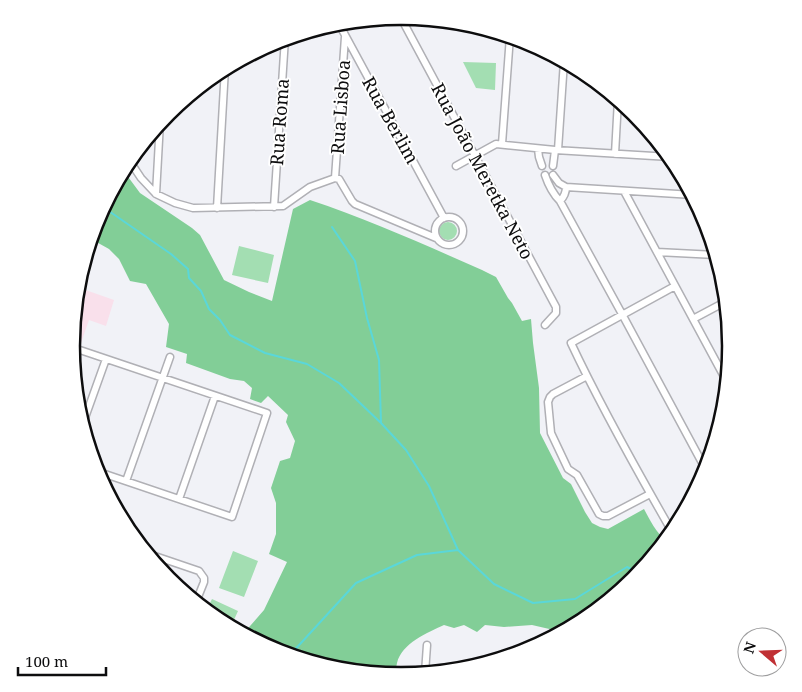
<svg xmlns="http://www.w3.org/2000/svg" width="802" height="692" font-family="'Noto Serif',serif">
<rect width="100%" height="100%" fill="#f1f2f7"/>
<path fill="#f9e0eb" d="M77,287L114,300L106,326L89,320L81,343L72,340Z"/>
<path fill="#a3deb2" d="M463,62L496,63L495,90L476,88Z
M439 231a9 9 0 1 1 18 0a9 9 0 1 1-18 0Z
M239,246L274,255L268,283L232,275Z
M233,551L258,561L244,597L219,588Z
M212,599L238,611L233,622L207,609Z"/>
<path fill="#82ce97" d="M123,170L140,193L192,228L200,235L224,280L249,292L272,301L293,209L310,200C368,219 425,245 482,270L496,277L508,298L512,303L522,321L531,319L533,343L539,388L540,433L563,478L571,484L585,512L592,523L600,527L608,529L644,509C650,520 656,533 666,540L634,579L588,617L574,624L558,631L532,625L504,627L485,625L477,632L464,625L454,628L444,625C427,633 402,643 397,663C396,667 396,671 396,675L336,669L275,651L243,634L264,610L287,562L269,554L276,534V503L271,488L280,461L290,458L295,441L286,422L288,415L268,396L261,403L250,399L252,388L244,381L230,379L186,363L187,354L166,347L169,324L146,284L130,281L119,259L109,249L91,239L96,220Z"/>
<g fill="none" stroke-linecap="round" stroke-linejoin="round">
<path stroke="#5ad7d9" stroke-width="2" d="M103,207L171,254L188,269L189,278L201,291L209,309L220,320L230,335L265,353L307,364L339,383L381,423L406,450L429,486L458,550
M332,227L355,261L367,318L379,360L381,423
M290,655L356,583L417,555L458,550L494,584L533,603L575,599L627,567L639,573"/>
<g stroke="#b0b0b5" stroke-width="9">
<path id="street" d="M400,16L556,307V313L545,325
M338,22L444,218
M502,144L510,36
M538,149L539,157L542,166
M558,150L564,61
M615,154L618,100
M129,160L141,178L156,194L175,203L193,208L283,206L310,187L335,178L339,179L352,201L355,204L436,238
M456,166L496,144L555,150L670,157
M553,166L555,150
M545,175C548,184 553,194 560,201
M553,175L559,183L566,187C566,193 564,197 560,201L622,314L706,470
M335,178L345,37
M566,187L693,195
M624,191L727,382
M156,194L160,122
M274,207L285,38
M217,208L225,68
M435 231a14 14 0 1 1 28 0a14 14 0 1 1-28 0Z
M657,252L716,255
M693,319L725,302L726,299
M71,347L267,413L232,517L96,471
M587,376L553,394L550,397L548,402L551,433L568,469L577,475L599,514L603,516H608L650,494
M82,426L106,359
M126,481L170,357
M179,499L215,396
M673,532L671,530C636,469 601,407 571,343L675,286
M146,553L199,571L204,578V582L196,602
M425,673L427,645"/>
</g>
<use href="#street" stroke="#fff" stroke-width="6"/>
</g>
<g text-anchor="middle" dominant-baseline="central" stroke-width="4" stroke-linejoin="round" paint-order="stroke">
<g font-size="18" fill="#0d0d0e" stroke="#fff">
<text transform="translate(340 107) rotate(-86)">Rua Lisboa</text>
<text transform="translate(391 120) rotate(61)">Rua Berlim</text>
<text transform="translate(279 122) rotate(-86)">Rua Roma</text>
<text transform="translate(483 171) rotate(62)">Rua João Meretka Neto</text>
</g>
</g>
<path d="M0 0H802V692H0ZM80 346a321 321 0 1 1 642 0a321 321 0 1 1-642 0Z" fill="#fff" fill-rule="evenodd"/>
<path fill="none" stroke="#0d0d0e" stroke-width="2.5" d="M80 346a321 321 0 1 1 642 0a321 321 0 1 1-642 0Z"/>
<g transform="translate(762 652) rotate(289)"><circle r="24" fill="#ffffff" stroke="#9e9e9f"/>
<path d="M0-4L9 19L0 12L-9 19Z" fill="#c03034"/>
<text y="-8" font-size="14" font-weight="bold" text-anchor="middle" fill="#0d0d0e">N</text>
</g>
<path d="M18 667v8h88v-8" fill="none" stroke="#0d0d0e" stroke-width="2.5"/>
<text x="25" y="667" font-size="15" fill="#0d0d0e" stroke="#ffffff" stroke-width="4" paint-order="stroke">100 m</text>
</svg>
